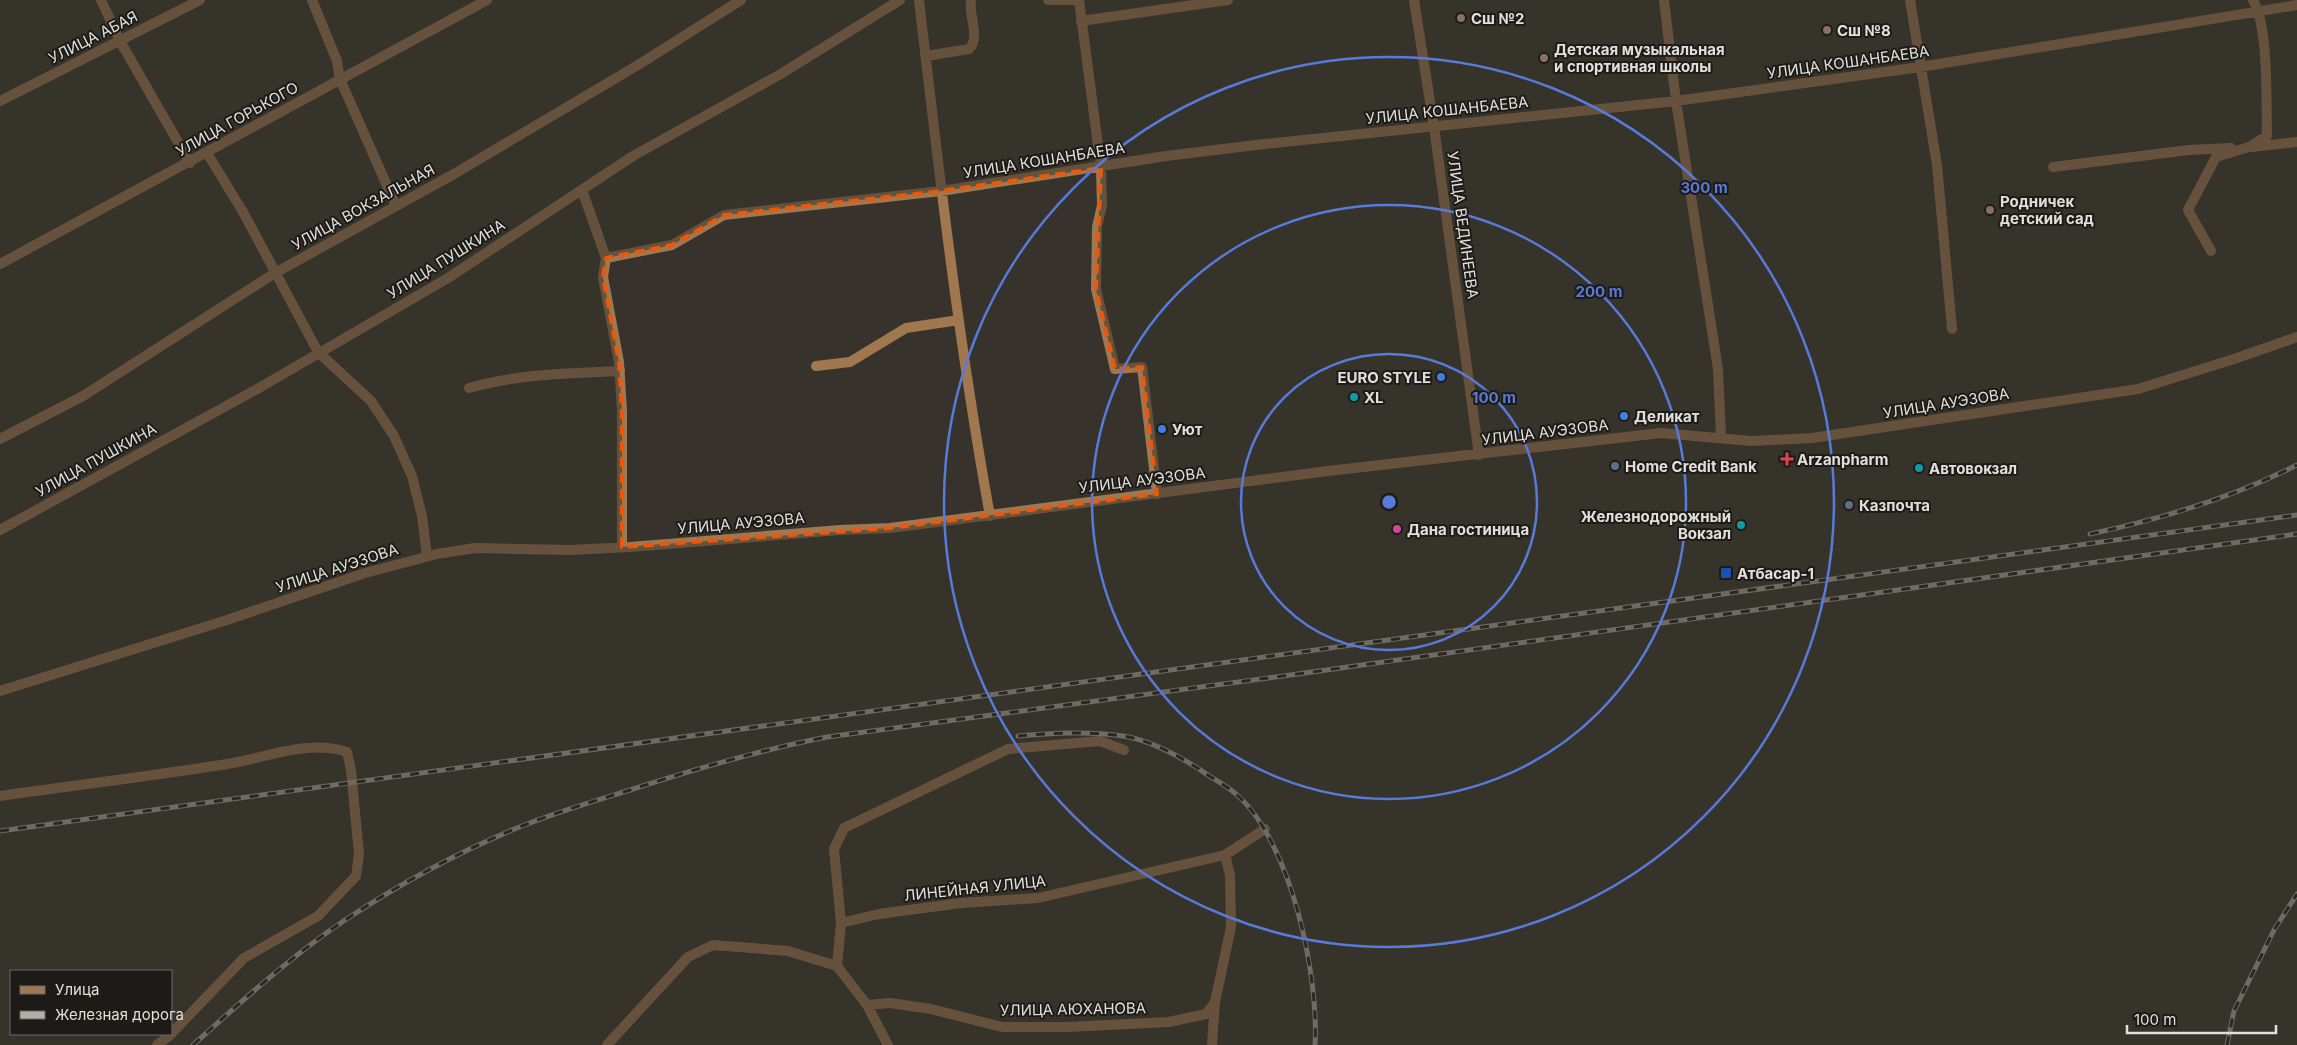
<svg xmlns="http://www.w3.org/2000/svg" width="2297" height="1045" font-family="Inter,sans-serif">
<rect width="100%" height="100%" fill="#37332c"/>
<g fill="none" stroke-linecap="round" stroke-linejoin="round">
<path stroke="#a17750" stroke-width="10" d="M101,0L120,41L190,163
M312,0L337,61L340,79L396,206
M919,0C939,173 959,345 990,516
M1048,0H1079
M1079,0L1101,168L1102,205L1097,227L1096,289L1115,369L1142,367L1157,494
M1414,0L1434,127L1479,455
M1664,0L1676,101L1718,369L1721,437
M1910,0L1937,165L1952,329
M1081,21L1228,0
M926,56L969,49C981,38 968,14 971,0
M0,101L200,0
M2251,147L2297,142
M207,153L243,212L318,352L371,401L394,436L412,476L422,516L427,556
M2053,167L2189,150L2231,148
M582,190L606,258L603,277L619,362L622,411V547
M2211,251L2188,210L2216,157L2249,147L2267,136C2266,102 2269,27 2253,0
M606,258L672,245L724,215L941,191L1166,156L1256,145L1676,101L1920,67L2297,5
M0,264C163,177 324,87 487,0
M816,366L850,362L906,328L959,320
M469,388C518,374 569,373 620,371
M0,439L83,396L275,273L454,174L638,65L741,0
M0,530L259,388L448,278L633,156L779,75L900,0
M0,691L227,620L365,573L437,554L475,548L570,550L630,547L840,530L890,528L1328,471L1661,433L1751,441L1812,438L2138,389L2234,359L2297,337
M0,796C76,785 152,776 227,764C266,758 308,739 347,752L351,770L359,854L356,876L318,916L244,958L169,1036L157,1045
M841,923L834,849L844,828L1008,749L1100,741L1124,750
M837,966L841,923L879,914L961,903L1038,898L1225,855L1265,829
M837,966L867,1005L888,1045
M867,1005L890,1003L931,1009L1002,1027H1067L1169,1022L1206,1014L1215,1002
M607,1045L688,957L713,945L788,951L837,966
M1212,1045L1215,1002L1231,927L1230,875L1225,855"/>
<g stroke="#b2afa9" stroke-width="5">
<path id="rail" d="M2090,534C2162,519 2231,498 2297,465
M1018,736C1053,733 1088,731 1123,736C1150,740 1177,755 1199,769C1211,778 1226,785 1237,795C1291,842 1319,975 1315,1045
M0,831L2297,515
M193,1045C242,1001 290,957 345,920C401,883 460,851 522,826C557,812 594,801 630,790C695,769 760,750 827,737L1305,673L2297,534
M2227,1045L2234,1011L2274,930L2297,894"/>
</g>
<use href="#rail" stroke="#1d1b18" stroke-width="3" stroke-dasharray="9" stroke-linecap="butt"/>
</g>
<path d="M0 0H2297V1045H0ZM1101,168L1096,289L1115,369L1142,367L1157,494L890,528L622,547V411L619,362L603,277L606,258L672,245L724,215L941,191Z" fill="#37332c" fill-opacity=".55" fill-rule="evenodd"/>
<path fill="none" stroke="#e8590c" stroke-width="4" stroke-dasharray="10 6" stroke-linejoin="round" d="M1101,168L1096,289L1115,369L1142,367L1157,494L890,528L622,547V411L619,362L603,277L606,258L672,245L724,215L941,191Z"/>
<g fill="none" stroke="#587ad9" stroke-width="2.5">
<circle cx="1389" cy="502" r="148"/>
<circle cx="1389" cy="502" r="297"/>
<circle cx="1389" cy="502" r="445"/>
</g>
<g fill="#8d6e63" stroke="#1d1b18" stroke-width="2">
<circle cx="1461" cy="18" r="5"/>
<circle cx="1827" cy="30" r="5"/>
<circle cx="1544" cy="58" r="5"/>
<circle cx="1990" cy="210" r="5"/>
</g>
<g fill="#3f7fe0" stroke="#1d1b18" stroke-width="2">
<circle cx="1441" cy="377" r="5"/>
<circle cx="1624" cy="416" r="5"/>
<circle cx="1162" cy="429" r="5"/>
</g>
<g fill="#0f9aa8" stroke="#1d1b18" stroke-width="2">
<circle cx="1354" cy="397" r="5"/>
<circle cx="1919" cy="468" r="5"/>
<circle cx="1741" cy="525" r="5"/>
</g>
<path fill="#e0444e" stroke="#1d1b18" stroke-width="2" d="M1784.5 451.5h5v5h5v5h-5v5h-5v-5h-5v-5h5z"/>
<g fill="#5c6f8a" stroke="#1d1b18" stroke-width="2">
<circle cx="1615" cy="466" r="5"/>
<circle cx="1849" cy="505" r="5"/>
</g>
<circle fill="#d1479c" stroke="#1d1b18" stroke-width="2" cx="1397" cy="529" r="5"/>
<rect fill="#1a4fb4" stroke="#1d1b18" stroke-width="2" x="1720" y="567" width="12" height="12" rx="2.5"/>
<g text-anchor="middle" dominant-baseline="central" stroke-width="4" stroke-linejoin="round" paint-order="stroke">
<g font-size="15" font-weight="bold" fill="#e2dfda" stroke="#1d1b18" text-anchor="start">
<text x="1471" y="18">Сш №2</text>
<text x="1837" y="30">Сш №8</text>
<text x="1554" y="49">Детская музыкальная<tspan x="1554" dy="17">и спортивная школы</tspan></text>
<text x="2000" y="201">Родничек<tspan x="2000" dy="17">детский сад</tspan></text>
<text x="1431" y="377" text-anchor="end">EURO STYLE</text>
<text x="1364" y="397">XL</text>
<text x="1634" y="416">Деликат</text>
<text x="1172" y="429">Уют</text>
<text x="1797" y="459">Arzanpharm</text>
<text x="1625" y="466">Home Credit Bank</text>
<text x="1929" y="468">Автовокзал</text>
<text x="1859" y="505">Казпочта</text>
<text x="1731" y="516" text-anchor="end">Железнодорожный<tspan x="1731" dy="17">Вокзал</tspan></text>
<text x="1407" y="529">Дана гостиница</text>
<text x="1737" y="573">Атбасар-1</text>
</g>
<g font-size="15" fill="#e2dfda" stroke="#1d1b18">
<text transform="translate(93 37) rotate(-27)">УЛИЦА АБАЯ</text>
<text transform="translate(1848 62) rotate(-8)">УЛИЦА КОШАНБАЕВА</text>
<text transform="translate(1447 110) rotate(-6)">УЛИЦА КОШАНБАЕВА</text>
<text transform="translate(237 119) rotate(-29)">УЛИЦА ГОРЬКОГО</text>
<text transform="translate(1044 160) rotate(-9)">УЛИЦА КОШАНБАЕВА</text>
<text transform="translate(363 207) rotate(-29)">УЛИЦА ВОКЗАЛЬНАЯ</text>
<text transform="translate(1463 225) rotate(82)">УЛИЦА ВЕДИНЕЕВА</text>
<text transform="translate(446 259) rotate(-32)">УЛИЦА ПУШКИНА</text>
<text transform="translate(1946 403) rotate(-9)">УЛИЦА АУЭЗОВА</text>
<text transform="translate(1545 432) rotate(-7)">УЛИЦА АУЭЗОВА</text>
<text transform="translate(96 460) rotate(-29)">УЛИЦА ПУШКИНА</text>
<text transform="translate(1142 480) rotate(-7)">УЛИЦА АУЭЗОВА</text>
<text transform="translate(741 523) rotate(-5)">УЛИЦА АУЭЗОВА</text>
<text transform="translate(337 568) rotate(-18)">УЛИЦА АУЭЗОВА</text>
<text transform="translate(975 888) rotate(-6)">ЛИНЕЙНАЯ УЛИЦА</text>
<text transform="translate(1073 1009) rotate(-1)">УЛИЦА АЮХАНОВА</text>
</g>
</g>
<circle cx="1389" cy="502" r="8" fill="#587ad9" stroke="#1d1b18" stroke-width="2.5"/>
<g font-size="15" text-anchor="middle" font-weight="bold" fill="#587ad9" stroke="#1d1b18" stroke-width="4" stroke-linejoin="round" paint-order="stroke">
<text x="1704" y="193">300 m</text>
<text x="1599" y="297">200 m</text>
<text x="1494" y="403">100 m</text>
</g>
<rect x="10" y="970" width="162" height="65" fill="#1d1b18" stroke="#6c6966"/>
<rect x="20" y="986" width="25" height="8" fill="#a17750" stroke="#6c6966"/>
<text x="55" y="995" font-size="15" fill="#e2dfda">Улица</text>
<rect x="20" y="1011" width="25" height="8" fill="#b2afa9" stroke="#6c6966"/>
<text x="55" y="1020" font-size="15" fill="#e2dfda">Железная дорога</text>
<path d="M2127 1025v8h149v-8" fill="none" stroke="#e2dfda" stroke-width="2.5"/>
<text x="2134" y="1025" font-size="15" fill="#e2dfda" stroke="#1d1b18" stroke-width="4" paint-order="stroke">100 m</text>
</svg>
